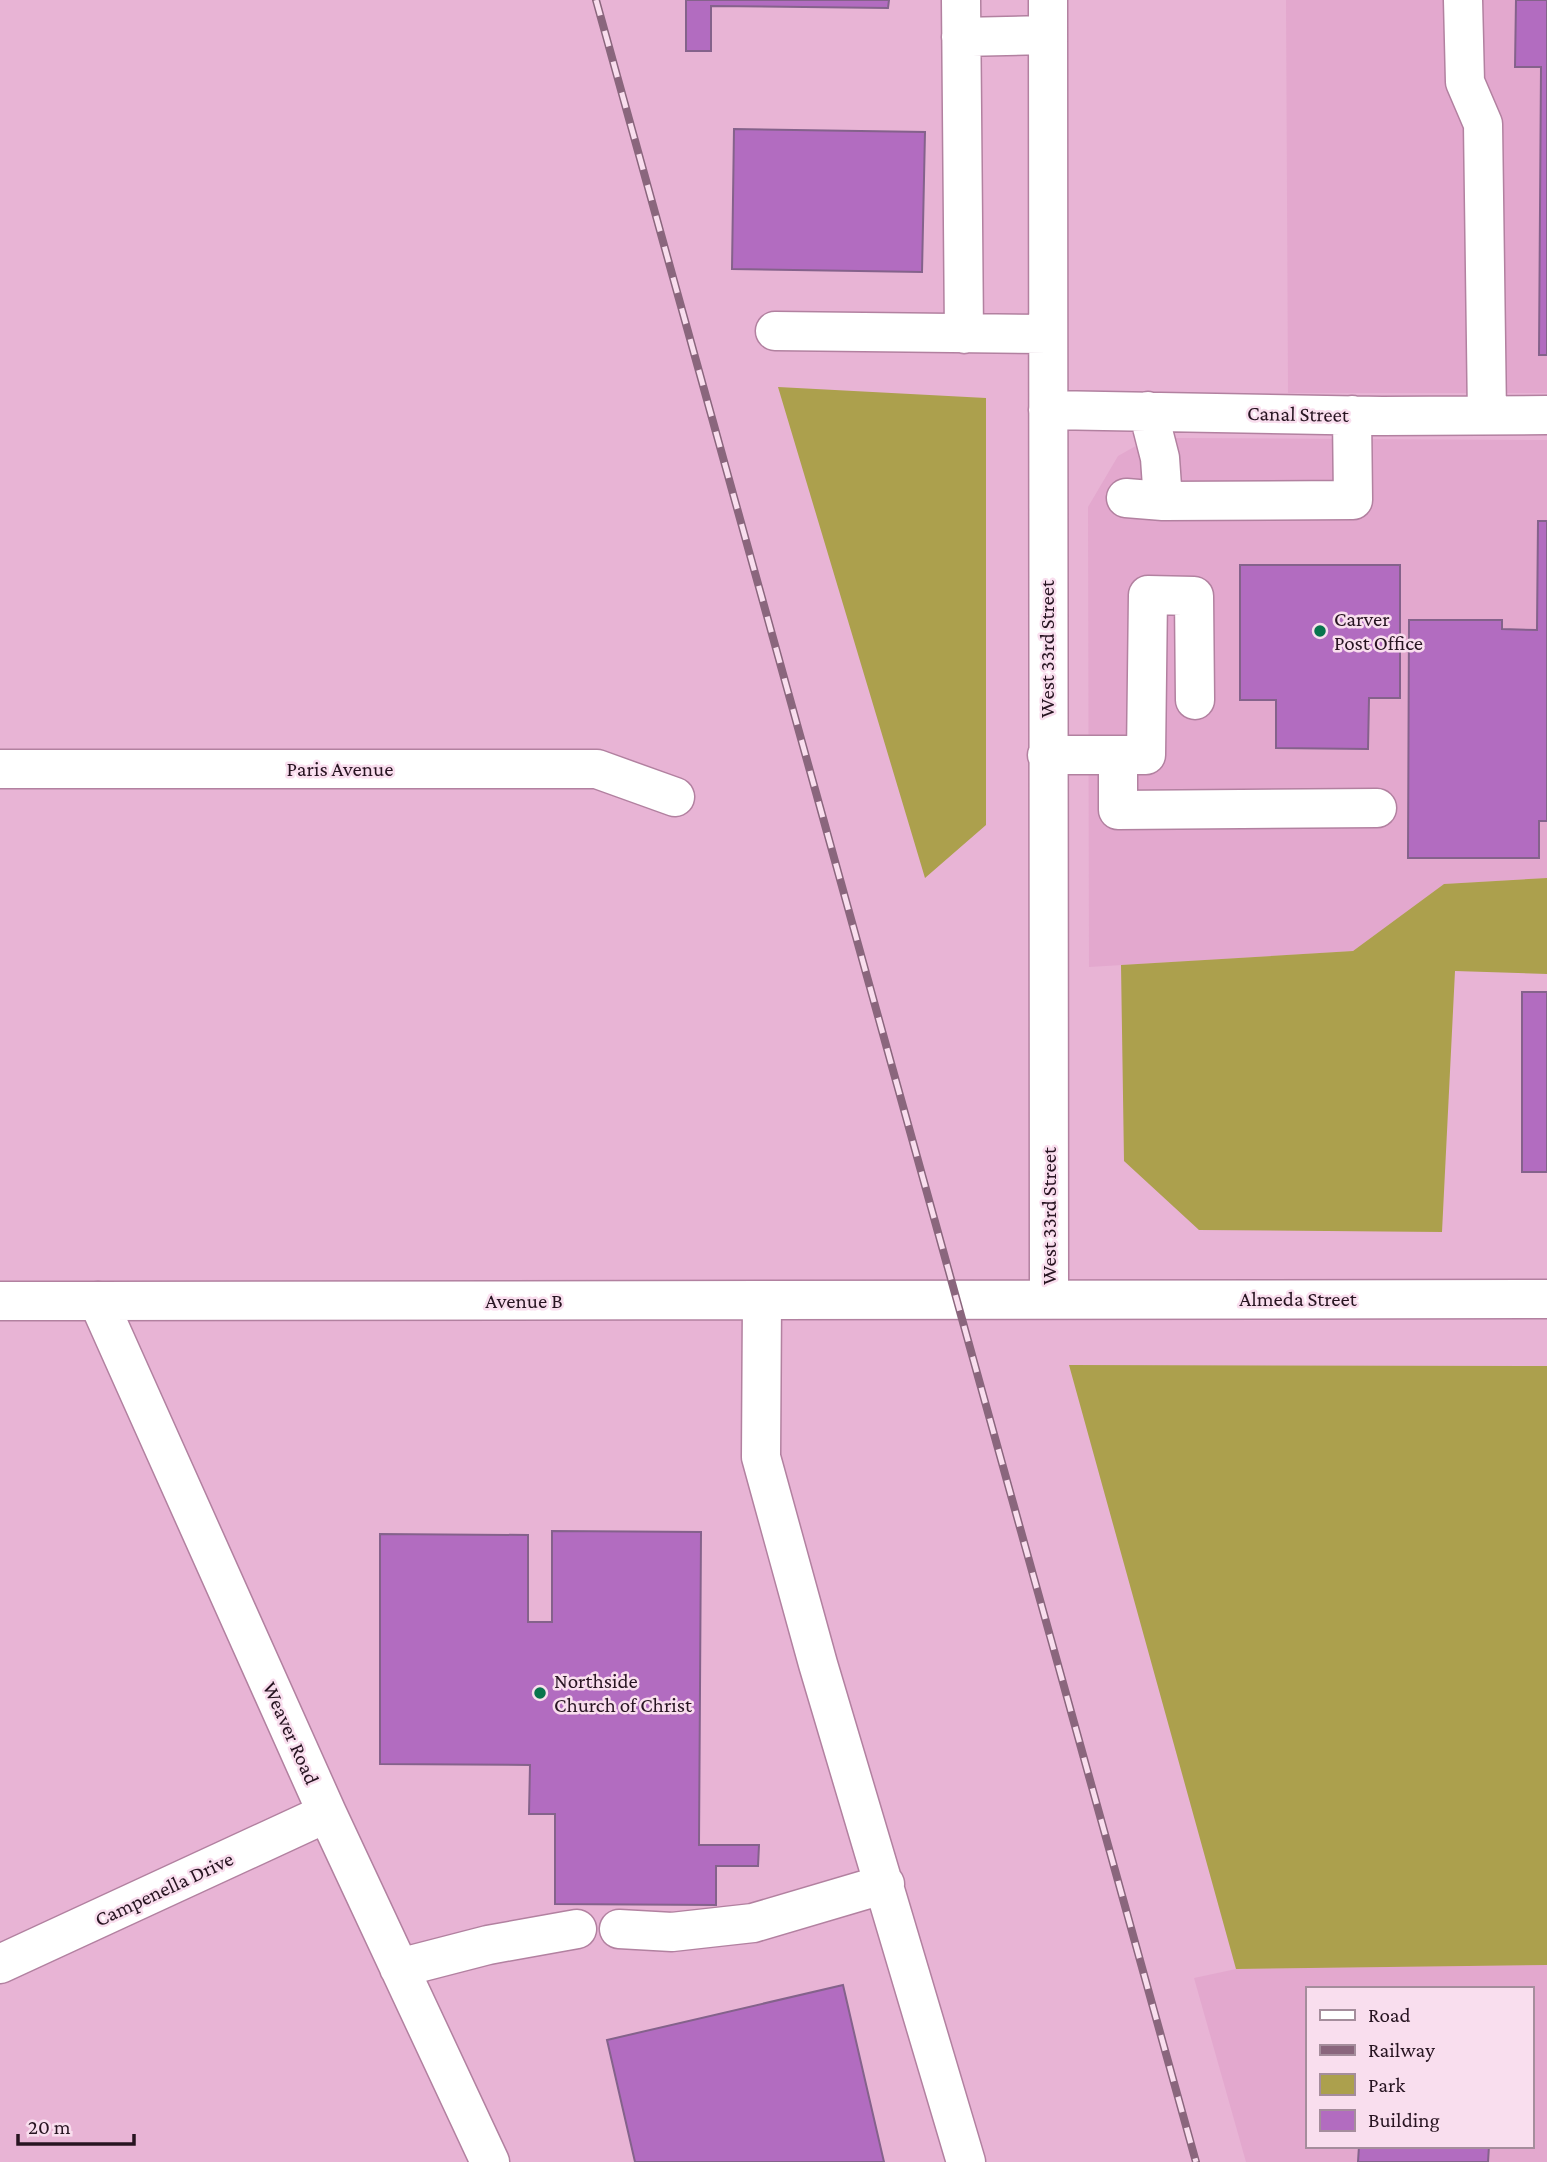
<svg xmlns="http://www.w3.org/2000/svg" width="1547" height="2162" font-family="'Crimson Pro',serif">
<rect width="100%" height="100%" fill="#e8b4d5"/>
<path fill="#e3a8ce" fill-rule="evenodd" d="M1286,0H1547V393H1288Z
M1174,438L1547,440V878L1444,884L1353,951L1089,967L1088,507L1118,456L1141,443Z
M1547,1965V2162H1246L1194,1978L1236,1969ZM1307,1989H1531V2146H1307Z"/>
<path fill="#aca04d" d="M778,387L986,398V825L925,878Z
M1547,878V974L1455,971L1442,1232L1199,1230L1124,1161L1121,965L1353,951L1444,884Z
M1069,1365L1547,1366V1965L1236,1969Z"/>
<path fill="#b26cc0" stroke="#84628b" stroke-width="2" d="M686,0H889L888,8L711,6V51H686Z
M1516,0H1547V355H1539L1541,67H1515Z
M734,129L925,132L922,272L732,269Z
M1538,521H1547V821H1539V858H1408L1409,620H1502V629L1537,630Z
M1240,565H1400V698H1369L1368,749L1276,748V700H1240Z
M1522,992H1547V1172H1522Z
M552,1531L701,1532L699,1845H759L758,1866H716V1905L555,1904V1814H529L530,1765L380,1764V1534L528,1535V1622H552Z
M843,1985L884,2162H635L607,2040Z
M1359,2146H1489L1488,2162H1358Z"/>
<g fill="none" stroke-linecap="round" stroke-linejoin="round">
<g stroke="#b281a0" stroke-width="41">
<path id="minor" d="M961,0L964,334
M1048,0L1049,1299
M1463,0L1465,82L1483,124L1487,415
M961,37L1047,35
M775,331L1048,334
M1048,410L1382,416L1547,415
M1126,498L1163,501L1160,458L1148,411
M1163,501L1353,500L1352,415
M1047,755H1146L1148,595L1194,596L1195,700
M1118,755V810L1377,808
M0,769H597L675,797
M762,1301L761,1457L818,1664L966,2162
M619,1929L672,1932L753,1923L885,1884
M0,1964L327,1813
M399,1968L488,1945L577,1929
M490,2162L327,1813L98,1301L1547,1299"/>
</g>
<g stroke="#b281a0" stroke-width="41">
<path id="major" d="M0,1301H98"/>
</g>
<use href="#minor" stroke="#fff" stroke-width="38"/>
<use href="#major" stroke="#fff" stroke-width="38"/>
<g stroke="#8a667d" stroke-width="8">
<path id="rail" d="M596,0L1196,2162"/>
</g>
<use href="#rail" stroke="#f9deee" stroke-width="5" stroke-dasharray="16" stroke-linecap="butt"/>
</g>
<g fill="#09744d" stroke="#f9deee" stroke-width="2.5">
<circle cx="1320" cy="631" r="7"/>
<circle cx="540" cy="1693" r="7"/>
</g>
<g text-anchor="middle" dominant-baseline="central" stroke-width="5" stroke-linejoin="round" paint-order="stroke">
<g font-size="21" fill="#271421" stroke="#f9deee">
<text transform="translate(1298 414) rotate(1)">Canal Street</text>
<text transform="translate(1047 649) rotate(-90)">West 33rd Street</text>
<text x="340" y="769">Paris Avenue</text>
<text transform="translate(1049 1216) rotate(-90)">West 33rd Street</text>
<text x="1298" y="1299">Almeda Street</text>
<text x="524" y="1301">Avenue B</text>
<text transform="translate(291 1733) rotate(66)">Weaver Road</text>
<text transform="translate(164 1889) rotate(-25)">Campenella Drive</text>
</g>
<g font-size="21" fill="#271421" stroke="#f9deee" text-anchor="start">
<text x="1334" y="619">Carver<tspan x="1334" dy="24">Post Office</tspan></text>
<text x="554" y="1681">Northside<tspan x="554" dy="24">Church of Christ</tspan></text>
</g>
</g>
<rect x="1306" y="1987" width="228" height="161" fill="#f9deee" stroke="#a58d9c" stroke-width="2"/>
<rect x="1320" y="2010" width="35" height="10" fill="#ffffff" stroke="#a58d9c" stroke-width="2"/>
<text x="1368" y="2022" font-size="21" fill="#271421">Road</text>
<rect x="1320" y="2045" width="35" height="10" fill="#8a667d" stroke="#a58d9c" stroke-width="2"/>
<text x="1368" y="2057" font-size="21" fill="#271421">Railway</text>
<rect x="1320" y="2074" width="35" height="21" fill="#aca04d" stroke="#a58d9c" stroke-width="2"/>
<text x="1368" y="2092" font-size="21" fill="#271421">Park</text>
<rect x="1320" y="2110" width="35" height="21" fill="#b26cc0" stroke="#a58d9c" stroke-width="2"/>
<text x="1368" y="2127" font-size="21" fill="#271421">Building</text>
<path d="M18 2134v10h116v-10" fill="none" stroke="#271421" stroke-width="3.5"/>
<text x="28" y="2134" font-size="21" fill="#271421" stroke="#f9deee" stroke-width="5" paint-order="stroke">20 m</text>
</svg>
